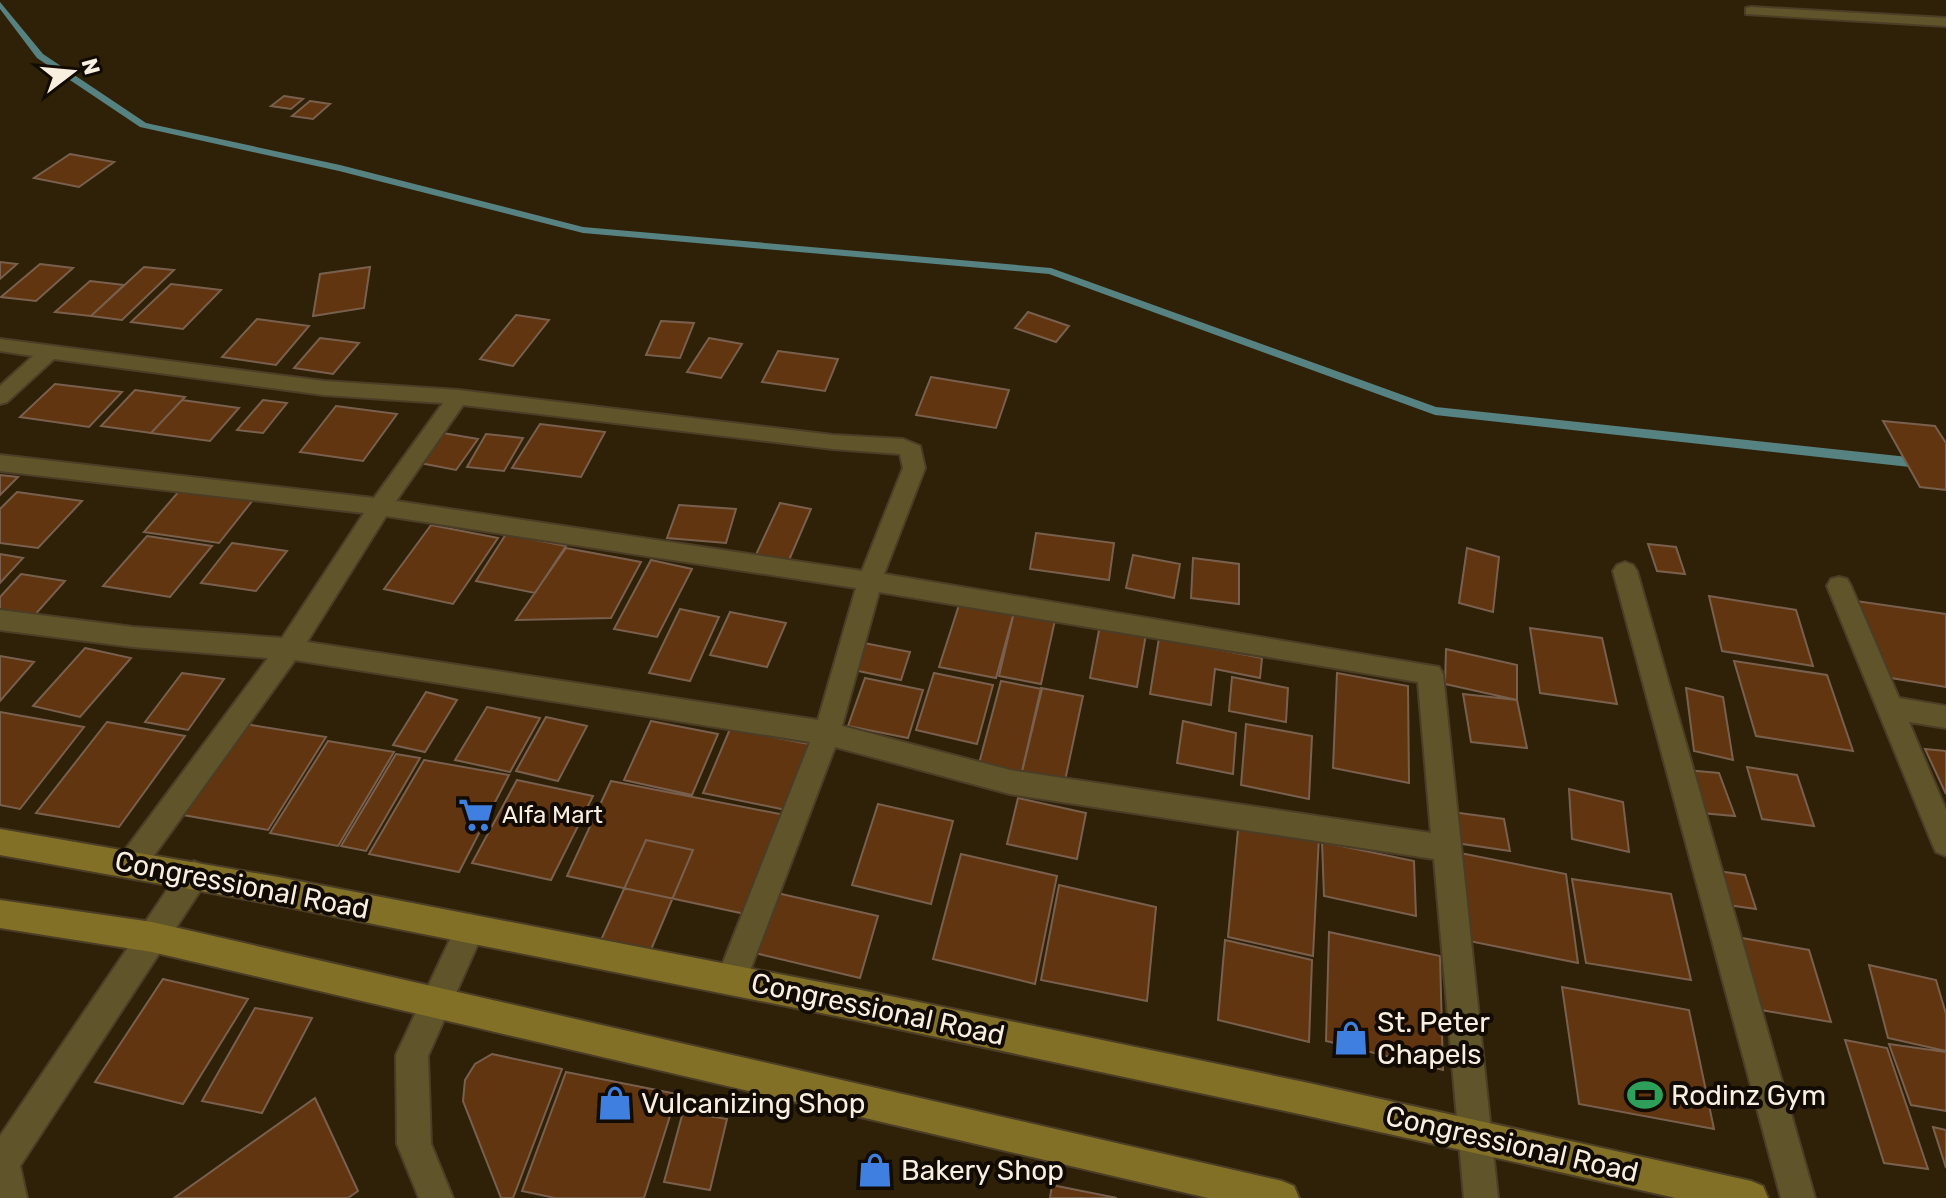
<svg xmlns="http://www.w3.org/2000/svg" width="1946" height="1198" font-family="Rubik,sans-serif">
<rect width="100%" height="100%" fill="#2f2008"/>
<g fill="none" stroke-linecap="round" stroke-linejoin="round">
<path fill="#578282" fill-rule="evenodd" d="M0,2L43,54L146,123L340,165L583,227L1051,268L1436,407L1946,461V471L1435,415L1049,274L583,233L339,171L140,127L37,58L0,9Z"/>
</g>
<path fill="#603510" stroke="#79604e" stroke-width="2" d="M284,96L303,99L291,109L271,106Z
M310,101L330,104L313,119L292,116Z
M70,154L114,162L79,187L34,178Z
M0,262L17,264L0,279Z
M40,264L73,268L36,301L1,297Z
M144,267L174,270L122,320L91,316Z
M370,267L364,308L313,316L320,274Z
M90,281L124,285L91,316L55,312Z
M171,284L221,290L183,329L131,322Z
M1028,312L1069,326L1056,342L1015,328Z
M516,315L549,320L513,366L480,359Z
M257,319L309,326L276,365L222,357Z
M661,321L694,323L680,358L646,355Z
M320,338L359,343L333,374L294,368Z
M709,338L742,344L721,378L687,372Z
M778,351L838,359L825,391L762,382Z
M931,377L1009,390L996,428L916,415Z
M55,384L122,392L89,427L20,417Z
M135,390L185,397L151,433L101,426Z
M182,400L239,408L210,441L151,433Z
M263,400L287,403L263,433L237,430Z
M336,406L397,414L363,461L300,452Z
M1883,421L1935,426L1946,443V490L1920,487Z
M540,424L605,432L581,477L512,468Z
M443,433L478,439L456,470L420,463Z
M486,434L523,438L504,471L467,467Z
M0,475L18,477L0,495Z
M180,490L253,500L219,543L144,532Z
M17,492L82,501L38,548L0,543V509Z
M780,503L811,509L786,567L753,561Z
M679,505L736,509L726,543L667,538Z
M431,525L498,538L453,604L384,589Z
M1036,533L1114,543L1109,580L1030,569Z
M506,534L566,546L535,593L476,581Z
M147,536L212,546L170,597L103,586Z
M232,543L287,551L256,591L201,583Z
M1648,544L1676,547L1685,574L1657,571Z
M566,548L641,562L611,618L516,620Z
M1467,548L1499,557L1493,612L1459,603Z
M0,554L23,558L0,583Z
M1133,555L1180,564L1174,598L1126,588Z
M1193,558L1239,564V604L1191,598Z
M651,560L692,569L657,637L614,629Z
M21,574L65,581L33,617L0,612V597Z
M1709,596L1796,610L1813,666L1722,651Z
M1856,601L1946,614V687L1885,677Z
M960,602L1014,612L996,678L939,667Z
M680,609L719,617L690,681L649,673Z
M730,612L786,623L767,667L710,655Z
M1014,612L1055,620L1041,684L999,676Z
M1100,625L1146,634L1137,687L1090,678Z
M1530,628L1602,638L1617,704L1540,693Z
M1159,638L1262,658L1260,678L1215,669L1211,705L1150,694Z
M859,642L910,652L901,680L849,669Z
M85,648L131,658L80,717L33,706Z
M1446,649L1517,665V700L1445,684Z
M0,656L34,662L0,701Z
M1734,661L1827,675L1853,751L1756,736Z
M182,673L224,679L188,730L145,722Z
M934,673L993,685L977,744L916,730Z
M1337,673L1408,686L1409,783L1333,768Z
M1232,677L1288,688L1286,722L1229,711Z
M865,678L923,690L908,738L848,726Z
M1001,681L1042,689L1020,780L977,771Z
M1041,688L1083,696L1063,790L1020,780Z
M1686,688L1723,697L1733,760L1694,751Z
M426,692L457,700L425,752L393,745Z
M1463,694L1517,700L1527,748L1471,742Z
M487,707L540,718L510,772L455,760Z
M0,712L84,727L20,809L0,805Z
M546,717L587,726L558,781L516,771Z
M651,721L718,734L692,795L624,780Z
M1183,721L1236,733L1233,774L1177,763Z
M107,722L185,736L119,827L36,813Z
M245,724L326,737L268,830L183,815Z
M1246,724L1312,736L1309,799L1241,785Z
M730,729L809,744L786,810L703,793Z
M328,741L394,752L338,846L270,833Z
M1925,749L1946,751V794Z
M396,754L420,758L366,851L341,846Z
M424,760L509,775L459,872L369,854Z
M1747,767L1797,775L1814,826L1762,819Z
M1686,770L1719,773L1735,816L1701,813Z
M517,780L593,796L551,880L472,863Z
M611,781L785,815L750,915L567,876Z
M1569,789L1623,802L1629,852L1572,839Z
M1018,798L1086,813L1077,859L1007,844Z
M878,804L953,821L931,904L852,885Z
M1452,812L1504,819L1510,851L1456,843Z
M1239,819L1319,836L1313,956L1228,937Z
M646,840L693,850L650,952L601,940Z
M1322,842L1414,861L1416,916L1324,896Z
M1455,852L1566,874L1578,963L1459,939Z
M961,854L1057,876L1035,984L933,959Z
M1711,870L1745,875L1756,909L1721,904Z
M1572,879L1671,894L1691,980L1586,963Z
M1059,885L1156,907L1147,1001L1041,980Z
M777,893L878,916L860,978L755,953Z
M1329,932L1440,956L1443,1070L1326,1041Z
M1731,936L1809,950L1831,1022L1749,1008Z
M1225,940L1312,960L1309,1042L1218,1020Z
M1869,965L1936,980L1946,1014V1051L1888,1038Z
M163,979L248,999L183,1104L95,1082Z
M1562,987L1689,1010L1714,1129L1579,1104Z
M255,1008L312,1018L262,1113L202,1101Z
M1845,1040L1887,1048L1928,1169L1884,1163Z
M1889,1044L1946,1052V1111L1911,1105Z
M492,1054L562,1069L513,1198H501L463,1101L465,1080L475,1064Z
M566,1072L677,1094L644,1198H555L522,1191Z
M315,1098L358,1191L348,1198H174Z
M683,1112L727,1119L710,1190L664,1182Z
M1933,1127L1946,1130V1168Z
M1052,1185L1117,1198H1050Z"/>
<g fill="none" stroke-linecap="round" stroke-linejoin="round">
<g stroke="#4b3d26" stroke-width="4">
<path id="street" d="M1751,7L1946,18V26L1746,14V8Z
M0,339L324,381L458,390L833,435L903,439L920,446L925,468L884,574L1439,667L1443,674L1498,1198H1464L1434,859L1010,794L835,747L743,989L732,993L721,989L717,978L810,742L295,660L142,872L132,876L122,872L118,863L122,854L268,658L133,647L0,630V610L133,627L282,638L364,513L0,471V455L374,498L443,403L324,395L54,359L7,402L0,404V386L33,356L0,351ZM463,405L833,449L900,454L903,468L862,571L396,501ZM386,516L856,588L818,720L307,642ZM879,592L1418,682L1431,833L1010,770L842,726Z
M1625,562L1633,565L1637,571L1815,1198H1781L1613,571L1617,565Z
M1839,577L1847,579L1851,586L1899,698L1946,706V728L1909,722L1946,810V856L1936,852L1932,843L1827,586L1831,579Z
M194,861L204,865L208,875L204,885L20,1166L27,1198H0V1136L184,865Z
M470,914L480,918L485,928L428,1056L431,1144L453,1198H419L397,1144L396,1055L460,918Z"/>
</g>
<g stroke="#4b3d26" stroke-width="4">
<path id="secondary" d="M0,829L278,877L856,989L1304,1082L1751,1181L1763,1186L1768,1198H1676L1304,1115L856,1020L278,905L0,855Z
M0,900L152,922L1282,1181L1294,1186L1299,1198H1208L152,952L0,928Z"/>
</g>
<use href="#street" fill="#60552a" fill-rule="evenodd"/>
<use href="#secondary" fill="#837027" fill-rule="evenodd"/>
</g>
<defs>
<g id="supermarket-bare" transform="scale(2.76)"><path d="M-6-5.5h2.5l.6 2H6L4.5 2H-2.5L-4.4-4H-6ZM-1.5 3.2a1.3 1.3 0 1 0 .1 0ZM3 3.2a1.3 1.3 0 1 0 .1 0Z" fill="#3f7fe0" stroke="#120b03" stroke-width="2.5" paint-order="stroke"/></g>
<g id="shop-bare" transform="scale(2.76)"><path d="M-5-2.5h2.3a2.7 3.5 0 0 1 5.4 0H5L5.5 6h-11ZM-1.5-2.5h3a1.5 2.3 0 0 0-3 0Z" fill="#3f7fe0" stroke="#120b03" stroke-width="2.5" paint-order="stroke"/></g>
<g id="stadium-bare" transform="scale(2.76)"><path d="M0-5a6.5 5 0 1 0 0 10a6.5 5 0 1 0 0-10ZM-3.5-1.8h7v3.6h-7Z" fill="#2e9e5b" stroke="#120b03" stroke-width="2.5" paint-order="stroke"/></g>
</defs>
<g fill-rule="evenodd">
<use href="#supermarket-bare" x="476" y="815"/>
<use href="#shop-bare" x="1351" y="1038"/>
<use href="#stadium-bare" x="1645" y="1095"/>
<use href="#shop-bare" x="615" y="1103"/>
<use href="#shop-bare" x="875" y="1170"/>
</g>
<g text-anchor="middle" dominant-baseline="central" stroke-width="8" stroke-linejoin="round" paint-order="stroke">
<g font-size="24" fill="#f9efe1" stroke="#120b03" text-anchor="start">
<text x="502" y="815">Alfa Mart</text>
</g>
<g font-size="28" fill="#f9efe1" stroke="#120b03">
<text transform="translate(242 885) rotate(11)">Congressional Road</text>
<text transform="translate(878 1009) rotate(12)">Congressional Road</text>
<text transform="translate(1512 1144) rotate(13)">Congressional Road</text>
</g>
<g font-size="28" fill="#f9efe1" stroke="#120b03" text-anchor="start">
<text x="1377" y="1022">St. Peter<tspan x="1377" dy="32">Chapels</tspan></text>
<text x="1671" y="1095">Rodinz Gym</text>
<text x="641" y="1103">Vulcanizing Shop</text>
<text x="901" y="1170">Bakery Shop</text>
</g>
</g>
<g transform="translate(72 72) rotate(74)" stroke="#120b03" stroke-width="6" paint-order="stroke">
<path d="M0-6L14 30L0 20L-14 30Z" fill="#f9efe1"/>
<text y="-12" font-size="22" font-weight="bold" text-anchor="middle" fill="#f9efe1">N</text>
</g>
</svg>
